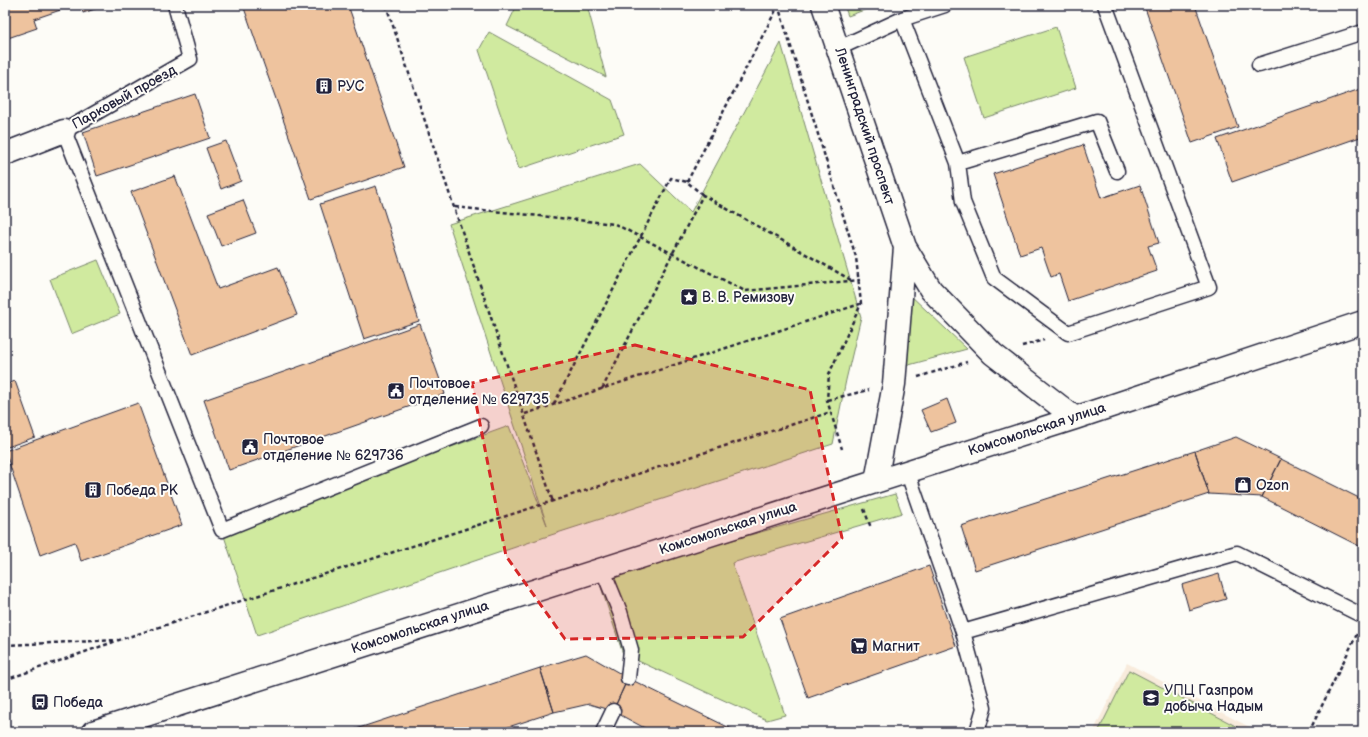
<svg xmlns="http://www.w3.org/2000/svg" width="1368" height="737" font-family="'Balsamiq Sans',sans-serif">
<rect width="100%" height="100%" fill="#fdfcf7"/>
<filter id="ink" filterUnits="userSpaceOnUse"><feTurbulence type="fractalNoise" baseFrequency=".025" numOctaves="2"/><feDisplacementMap in="SourceGraphic" scale="8" xChannelSelector="R" yChannelSelector="G"/><feConvolveMatrix kernelMatrix="1 2 1 2 8 2 1 2 1" color-interpolation-filters="sRGB"/></filter>
<g filter="url(#ink)">
<path fill="#f8ebdc" d="M1127,663L1259,732H1093Z"/>
<path fill="#d0ea9f" stroke="#79866d" d="M517,5H587L606,77L507,26Z
M844,5H875V6L848,16Z
M1056,27L1076,88L984,118L964,57Z
M489,32L612,100L624,134L519,169L479,50Z
M781,43L861,317L846,380L833,444L551,535L257,635L222,530L509,426L547,525L449,224L640,164L691,212Z
M98,260L120,314L71,334L50,279Z
M908,293L967,349L898,368Z
M895,494L902,513L732,563L785,715L767,720L623,654L598,578Z
M1129,670L1247,732H1098Z"/>
<path fill="#eec39e" stroke="#22223b" d="M5,5H75L34,19L37,28L5,39Z
M81,5H107L83,13Z
M243,5H348L404,167L311,199Z
M1144,5H1195L1238,127L1192,143Z
M1363,88V136L1232,182L1217,139Z
M195,94L210,138L97,176L83,132Z
M226,141L241,181L221,189L206,148Z
M1083,145L1101,198L1140,185L1159,243L1148,246L1157,271L1068,301L1059,274L1051,277L1041,248L1020,255L993,174Z
M175,176L218,289L278,267L297,315L192,355L131,192Z
M376,186L419,321L364,339L320,204Z
M243,200L256,233L221,246L208,213Z
M420,324L445,394L229,470L204,400Z
M15,381L35,437L5,448V385Z
M947,399L956,423L931,432L921,410Z
M138,403L182,525L81,561L75,542L40,555L5,451Z
M1236,437L1281,459L1262,497L1209,494L1195,451Z
M1195,451L1209,494L975,570L961,526Z
M1281,459L1363,500V548L1262,497Z
M929,566L956,646L808,698L780,619Z
M1219,574L1226,599L1189,610L1182,585Z
M586,654L628,678L613,711L589,704L554,712L540,668Z
M540,668L554,712L493,732H347Z
M628,678L738,732H652L613,711Z"/>
<g fill="none" stroke-linecap="round" stroke-linejoin="round">
<g stroke="#22223b" stroke-width="17">
<path id="lane" d="M175,5L190,59L64,131L222,530L481,426
M902,19L958,163L1097,121L1117,171
M839,48L902,19L945,5
M1259,65L1363,32
M958,163L963,202L994,278L1068,333L1209,287L1105,5
M907,471L963,632L984,708L977,732
M602,568L620,612L631,650L628,678
M963,632L1237,553L1363,616
M603,732L613,711"/>
</g>
<g stroke="#22223b" stroke-width="25">
<path id="street" d="M5,154L64,131"/>
</g>
<g stroke="#22223b" stroke-width="25">
<path id="secondary" d="M823,5L905,247L931,290L993,354L1075,418
M876,481L894,384L905,247
M93,732L1075,418L1363,322"/>
</g>
<path stroke="#22223b" stroke-width="2.5" stroke-dasharray="4 3" stroke-linecap="butt" d="M386,5L553,502
M778,5L856,257L861,304L829,374L827,400L842,449
M687,182L778,6L780,5
M455,207L615,224L745,291L860,280
M1022,346L1044,340
M918,377L967,362
M602,389L703,195L851,280
M827,400L869,390
M554,404L671,178L687,182L703,195
M525,414L860,304
M864,509L871,528
M5,645L118,640
M5,680L122,639L831,412
M1309,732L1357,634"/>
<use href="#lane" stroke="#fdfcf7" stroke-width="14"/>
<use href="#street" stroke="#fdfcf7" stroke-width="22"/>
<use href="#secondary" stroke="#fdfcf7" stroke-width="22"/>
</g>
</g>
<path fill="#d62828" fill-opacity="0.2" stroke="#d62828" stroke-width="3" stroke-dasharray="8 5" stroke-linejoin="round" d="M635,345L810,390L842,538L743,637L565,639L506,556L472,383Z"/>
<defs>
<g id="building-square" transform="scale(0.9)"><rect x="-9" y="-9" width="18" height="18" rx="4" fill="#22223b" stroke="#fdfcf7"/><path d="M-4-6H4V6H1V3H-1V6H-4ZM-2.5-4.3h1.7v1.8h-1.7ZM.8-4.3h1.7v1.8H.8ZM-2.5-1h1.7V.8h-1.7ZM.8-1h1.7V.8H.8Z" fill="#fff"/></g>
<g id="sight-square" transform="scale(0.9)"><rect x="-9" y="-9" width="18" height="18" rx="4" fill="#22223b" stroke="#fdfcf7"/><path d="M0-6L1.8-2.2L6-1.7L2.9 1.2L3.7 5.4L0 3.3L-3.7 5.4L-2.9 1.2L-6-1.7L-1.8-2.2Z" fill="#fff"/></g>
<g id="civic-square" transform="scale(0.9)"><rect x="-9" y="-9" width="18" height="18" rx="4" fill="#22223b" stroke="#fdfcf7"/><path d="M-.6-6.5H3V-4.5H.6V-3L4-1V1h2V6H-6V1h2V-1L-.6-3ZM-1.2 2.5V6h2.4V2.5Z" fill="#fff"/></g>
<g id="shop-square" transform="scale(0.9)"><rect x="-9" y="-9" width="18" height="18" rx="4" fill="#22223b" stroke="#fdfcf7"/><path d="M-5-2.5h2.3a2.7 3.5 0 0 1 5.4 0H5L5.5 6h-11ZM-1.5-2.5h3a1.5 2.3 0 0 0-3 0Z" fill="#fff"/></g>
<g id="supermarket-square" transform="scale(0.9)"><rect x="-9" y="-9" width="18" height="18" rx="4" fill="#22223b" stroke="#fdfcf7"/><path d="M-6-5.5h2.5l.6 2H6L4.5 2H-2.5L-4.4-4H-6ZM-1.5 3.2a1.3 1.3 0 1 0 .1 0ZM3 3.2a1.3 1.3 0 1 0 .1 0Z" fill="#fff"/></g>
<g id="university-square" transform="scale(0.9)"><rect x="-9" y="-9" width="18" height="18" rx="4" fill="#22223b" stroke="#fdfcf7"/><path d="M0-5L7-2L0 1L-7-2ZM-4 1L0 2.5L4 1V4Q0 6-4 4Z" fill="#fff"/></g>
<g id="bus-square" transform="scale(0.9)"><rect x="-9" y="-9" width="18" height="18" rx="4" fill="#22223b" stroke="#fdfcf7"/><path d="M-5-6H5V4H4V6H2V4H-2V6H-4V4H-5ZM-3.5-4V0h7V-4ZM-3.5 1.2v1.5H-2V1.2ZM2 1.2v1.5H3.5V1.2Z" fill="#fff"/></g>
</defs>
<g fill-rule="evenodd">
<use href="#building-square" x="324" y="86"/>
<use href="#sight-square" x="689" y="297"/>
<use href="#civic-square" x="396" y="391"/>
<use href="#civic-square" x="250" y="447"/>
<use href="#shop-square" x="1243" y="485"/>
<use href="#building-square" x="93" y="490"/>
<use href="#supermarket-square" x="859" y="646"/>
<use href="#university-square" x="1151" y="698"/>
<use href="#bus-square" x="40" y="702"/>
</g>
<g text-anchor="middle" dominant-baseline="central" stroke-width="4" stroke-linejoin="round" paint-order="stroke">
<g font-size="14" fill="#22223b" stroke="#fdfcf7" text-anchor="start">
<text x="337" y="86">РУС</text>
<text x="702" y="297">В. В. Ремизову</text>
<text x="409" y="383">Почтовое<tspan x="409" dy="16">отделение № 629735</tspan></text>
<text x="263" y="439">Почтовое<tspan x="263" dy="16">отделение № 629736</tspan></text>
<text x="1256" y="485">Ozon</text>
<text x="106" y="490">Победа РК</text>
<text x="872" y="646">Магнит</text>
<text x="1164" y="690">УПЦ Газпром<tspan x="1164" dy="16">добыча Надым</tspan></text>
<text x="53" y="702">Победа</text>
</g>
<g font-size="14" fill="#22223b" stroke="#fdfcf7">
<text transform="translate(124 97) rotate(-29)">Парковый проезд</text>
<text transform="translate(865 126) rotate(72)">Ленинградский проспект</text>
<text transform="translate(1037 429) rotate(-18)">Комсомольская улица</text>
<text transform="translate(728 528) rotate(-18)">Комсомольская улица</text>
<text transform="translate(420 627) rotate(-18)">Комсомольская улица</text>
</g>
</g>
<rect width="1368" height="737" fill="none" stroke="#fdfcf7" stroke-width="20"/>
<rect x="10" y="10" width="1348" height="717" fill="none" stroke="#22223b" stroke-width="1.5" filter="url(#ink)"/>
</svg>
